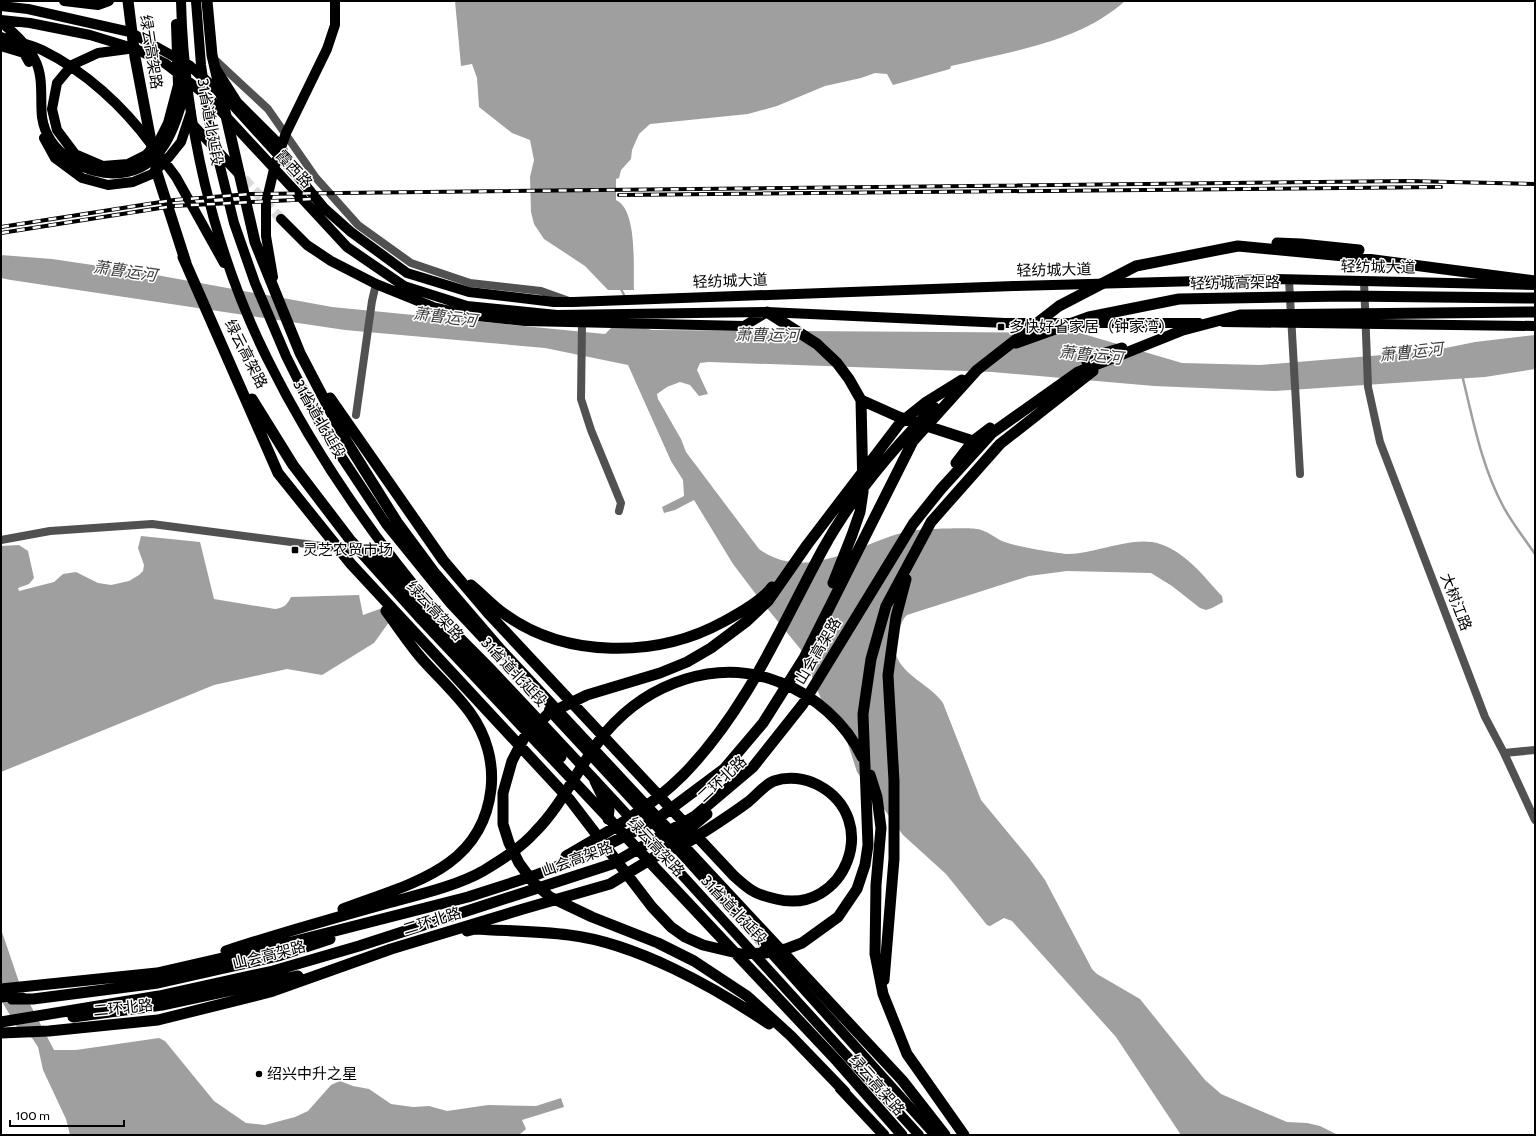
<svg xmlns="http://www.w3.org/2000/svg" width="1536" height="1136" font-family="Cabin,'Noto Sans SC',sans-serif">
<rect width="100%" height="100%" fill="#fff"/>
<path fill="#9f9f9f" d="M455,1H1125C1078,43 1011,51 951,66L950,69L893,85L887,74L875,73L861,78L825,86L777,106L748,114L650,124L639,134L632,150L631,159L621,170L619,178L616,179V200C638,210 633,269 634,290H608L585,266L544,239L534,224L531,212L530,177L534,160L530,140L512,133L479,107L477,78L472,64L461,66Z
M1,255L52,259L140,272L332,307L605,334L611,328L641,327L652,330L1080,333L1182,363L1260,365L1431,351L1475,342L1535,335V369L1485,377L1275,391L1154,386L992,372L709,362L700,363L697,370L708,394L699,396L690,385L680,382L667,387L657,394L658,399L681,439L686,452L759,549C806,584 861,542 909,531C919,529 968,527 978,529C987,531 994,537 1002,541C1013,546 1056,553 1068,554C1096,554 1133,535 1160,544C1187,553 1204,577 1222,596L1223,602L1212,608L1206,610L1200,608L1172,586L1151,573L1067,571L1029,576L907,615C900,622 900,628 898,637C896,643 894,649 896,655C904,677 931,685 943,703L981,800L1029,858L1045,880L1092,969L1097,974L1140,999L1205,1080L1221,1094L1287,1122L1307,1123L1320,1126L1338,1135H1181L1116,1037L1012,921L1004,918L990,926L987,925L946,874L903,835L857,772L846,738L825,709L802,651L758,597L733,564L694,500L675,510L664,513L662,507L684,496L683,480L671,461L628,365L545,348L345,330L11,280L1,278Z
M141,536L200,542L214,599L275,609C284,608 287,605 291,597L359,595L363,615L388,606L394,615L374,643L322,675L287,669L214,685L1,772V546L19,545L28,551L34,578L29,584L18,588L19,591L54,582L63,574L76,572L98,583L111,585L129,581L139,575L143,571L144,565L138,548Z
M1,929L20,985L54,1050H76L159,1038L165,1041L214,1101L246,1123L265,1125L295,1117L308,1111L331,1085L340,1081L353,1086L369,1089L391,1104L413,1107L429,1106L447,1111L488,1105L536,1106L561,1098L564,1107L522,1120L526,1129L519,1135H70L66,1119L43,1070L38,1047L32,1038L20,1032L1,1000Z"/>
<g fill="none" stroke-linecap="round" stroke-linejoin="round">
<path stroke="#9f9f9f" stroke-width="2.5" d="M620,287L625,297
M1462,375C1473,419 1481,465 1503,506C1512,523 1524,538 1535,554"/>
<path stroke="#d9d9d9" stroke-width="10" stroke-dasharray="10 5" stroke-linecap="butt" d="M244,179L281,219"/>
<path stroke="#515151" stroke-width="8" d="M213,58L268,109L316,178L358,225L411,263L470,283L541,291L569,301
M1289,280L1300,474
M1364,281L1368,387L1380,442L1485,717L1504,753L1535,820
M582,323L581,399L591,430L621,503L619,511
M356,415L372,301L376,284
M1,540L50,531L152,524L376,553
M1504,753L1535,750"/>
<path stroke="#000" stroke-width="10" d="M64,1L98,5L109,1
M181,1C184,122 213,249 267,358C312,449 371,535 437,613C453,632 472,649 490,668C541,722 592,776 642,831C734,933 827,1034 919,1135
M196,1L201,65L210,126L234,223L255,283L286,356L321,426L386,524L450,603L496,652
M1,6L28,9L130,32L189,65L230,102L301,180L324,208L351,232L407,273L469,292L554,302H573L1014,286L1276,279L1535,285
M1,20L30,23L90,35L136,49L166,64L207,96L347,247L404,286L467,306L557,315L767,312L1005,323H1199
M1,22C13,32 28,45 35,60C44,77 40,99 42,117C47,153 87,177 121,173C166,168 176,122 187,85
M1,37C14,41 30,44 42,50C85,71 123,106 151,144
M1,46L24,53L29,62
M128,49L98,53L72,65L57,83L52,109L57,130L75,154L103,166L128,164L146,155L159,141L168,123L178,85L176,24
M216,69L237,102L276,141L283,151
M194,126L240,175
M44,138L55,158L82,178L108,185L133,182L152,174L169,157L181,142L191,112
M161,157L176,177L224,263
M281,219L307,245L331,261L376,284L433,307L468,315L525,321L744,326L767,312
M273,277L266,236V203L275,165L286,133L327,49L335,25V1
M1223,322L1535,326
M549,710L673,844L935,1135"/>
<path stroke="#000" stroke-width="11" d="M128,1L135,57L157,173L186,263
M207,1L212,55L255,242L300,353L345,439L397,522L434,572L501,650L902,1080L945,1135
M1277,243L1301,244L1359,250
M183,257L278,473L351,564L570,800L652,907L671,927L685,937L703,945L741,954L765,953L786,949L802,943L838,917L857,889L865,865L868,845L863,714L871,659L886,606L931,522L1000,444L1093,371
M767,312L817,344L837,363L849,379L861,400L863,492L860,512L852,535L833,583
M1016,343L1089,317L1179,299L1345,296L1535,298
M1087,362L1105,353L1122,348
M330,398L443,560L488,613L734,876C740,881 746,887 753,891C759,895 768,897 776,899C845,916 883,819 818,785C805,778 788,776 774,781C765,784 756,796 748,802C725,819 701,834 677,849
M252,399L293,465L351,541L422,620L837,1061L902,1135
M861,400L899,417L973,441
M956,463L973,441L990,428
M376,553L561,757
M471,585C482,594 492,605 503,613C565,659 657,658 723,622C738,614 762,601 772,587
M870,775L877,797L881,828L876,885L875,954L883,994L907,1054L964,1135
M595,781L609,810L608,819
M566,856C608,832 649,809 683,775C747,710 780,628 823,549C852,496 892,450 934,407
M343,909C408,884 482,870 491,789C494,762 486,735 471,714C457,694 438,677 422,659C409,644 398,627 386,611
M467,931L475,929C506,931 538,931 569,935C636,943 714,987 769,1024
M226,951C280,933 334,918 388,903C417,895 457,886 483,871C501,860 521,848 535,832C564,803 580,763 606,732C648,683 717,657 779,682C814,695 846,723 862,757
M884,980L894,859V781L888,675L896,617L906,579
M1,989L157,973L284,944L468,897L536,875L597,850L653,822L724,769L763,723L804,658L913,441L977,370L1059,306L1136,266L1238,246L1344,256L1535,281
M1,997L20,994
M12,999H33L158,983L278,956L330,939
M73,1017L162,1005L298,976
M1,1022L159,996L273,971L359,946L612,864L695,816L753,767L803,704L913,524L941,489L992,433L1078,372L1183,330L1240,315L1535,312
M1,1033L49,1031L158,1020L270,992L391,949L523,909L610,884L661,853L707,814
M840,1088L884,1135
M845,1092L791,1036L747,996L694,961L658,943L592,917L550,897L533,882L519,863L509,843L503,824V793L512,761L524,738L548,714L587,695L660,673L687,662L711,648L747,621L768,601L807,545L900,423L925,403L962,380"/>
<g stroke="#000" stroke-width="4">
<path id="rail" d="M619,195L1441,187
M1,227L174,200L250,194L1409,181L1535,184
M1,233L173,206L313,199"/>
</g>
<use href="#rail" stroke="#fff" stroke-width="2.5" stroke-dasharray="8" stroke-linecap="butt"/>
</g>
<g fill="#000" stroke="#fff" stroke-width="1.5">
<rect x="997" y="323" width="8" height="8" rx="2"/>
<rect x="291" y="546" width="8" height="8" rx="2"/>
<circle cx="259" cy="1074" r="4"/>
</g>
<g text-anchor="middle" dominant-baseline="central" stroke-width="3" stroke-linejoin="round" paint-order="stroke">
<g font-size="15" fill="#000" stroke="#fff">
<text transform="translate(151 52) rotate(81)">绿云高架路</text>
<text transform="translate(210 122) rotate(80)">31省道北延段</text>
<text transform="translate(294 169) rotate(47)">霞西路</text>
<text transform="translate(1378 267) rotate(1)">轻纺城大道</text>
<text transform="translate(1054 270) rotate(-1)">轻纺城大道</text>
<text transform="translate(730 281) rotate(-2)">轻纺城大道</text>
<text transform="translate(1235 283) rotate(-1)">轻纺城高架路</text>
<text transform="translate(246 354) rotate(63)">绿云高架路</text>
<text transform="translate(319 419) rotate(60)">31省道北延段</text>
<text transform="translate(1456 602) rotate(69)">大树江路</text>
<text transform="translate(435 611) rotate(47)">绿云高架路</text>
<text transform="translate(818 651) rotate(-59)">山会高架路</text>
<text transform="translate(514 672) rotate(47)">31省道北延段</text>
<text transform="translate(722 779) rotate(-43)">二环北路</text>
<text transform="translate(656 847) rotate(47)">绿云高架路</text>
<text transform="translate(577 859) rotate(-20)">山会高架路</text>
<text transform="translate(734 910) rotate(47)">31省道北延段</text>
<text transform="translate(432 921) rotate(-17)">二环北路</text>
<text transform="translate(269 955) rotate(-14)">山会高架路</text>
<text transform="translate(123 1008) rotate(-6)">二环北路</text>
<text transform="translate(877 1085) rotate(49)">绿云高架路</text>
</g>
<g font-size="15" fill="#000" stroke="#fff" text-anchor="start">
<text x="1009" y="327">多快好省家居（钟家湾）</text>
<text x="303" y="550">灵芝农贸市场</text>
<text x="267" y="1074">绍兴中升之星</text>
</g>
<g font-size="16" font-style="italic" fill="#404040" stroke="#fff">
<text transform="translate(125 271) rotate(8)">萧曹运河</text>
<text transform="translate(445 317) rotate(7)">萧曹运河</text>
<text transform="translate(767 335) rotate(1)">萧曹运河</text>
<text transform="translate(1411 352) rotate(-6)">萧曹运河</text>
<text transform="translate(1091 355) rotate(6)">萧曹运河</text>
</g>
</g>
<rect width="1536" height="1136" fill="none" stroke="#000000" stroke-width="4"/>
<path d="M10 1120v6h114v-6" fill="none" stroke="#000000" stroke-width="2"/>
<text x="16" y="1120" font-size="12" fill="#000000" stroke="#ffffff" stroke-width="3" paint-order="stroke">100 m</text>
</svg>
